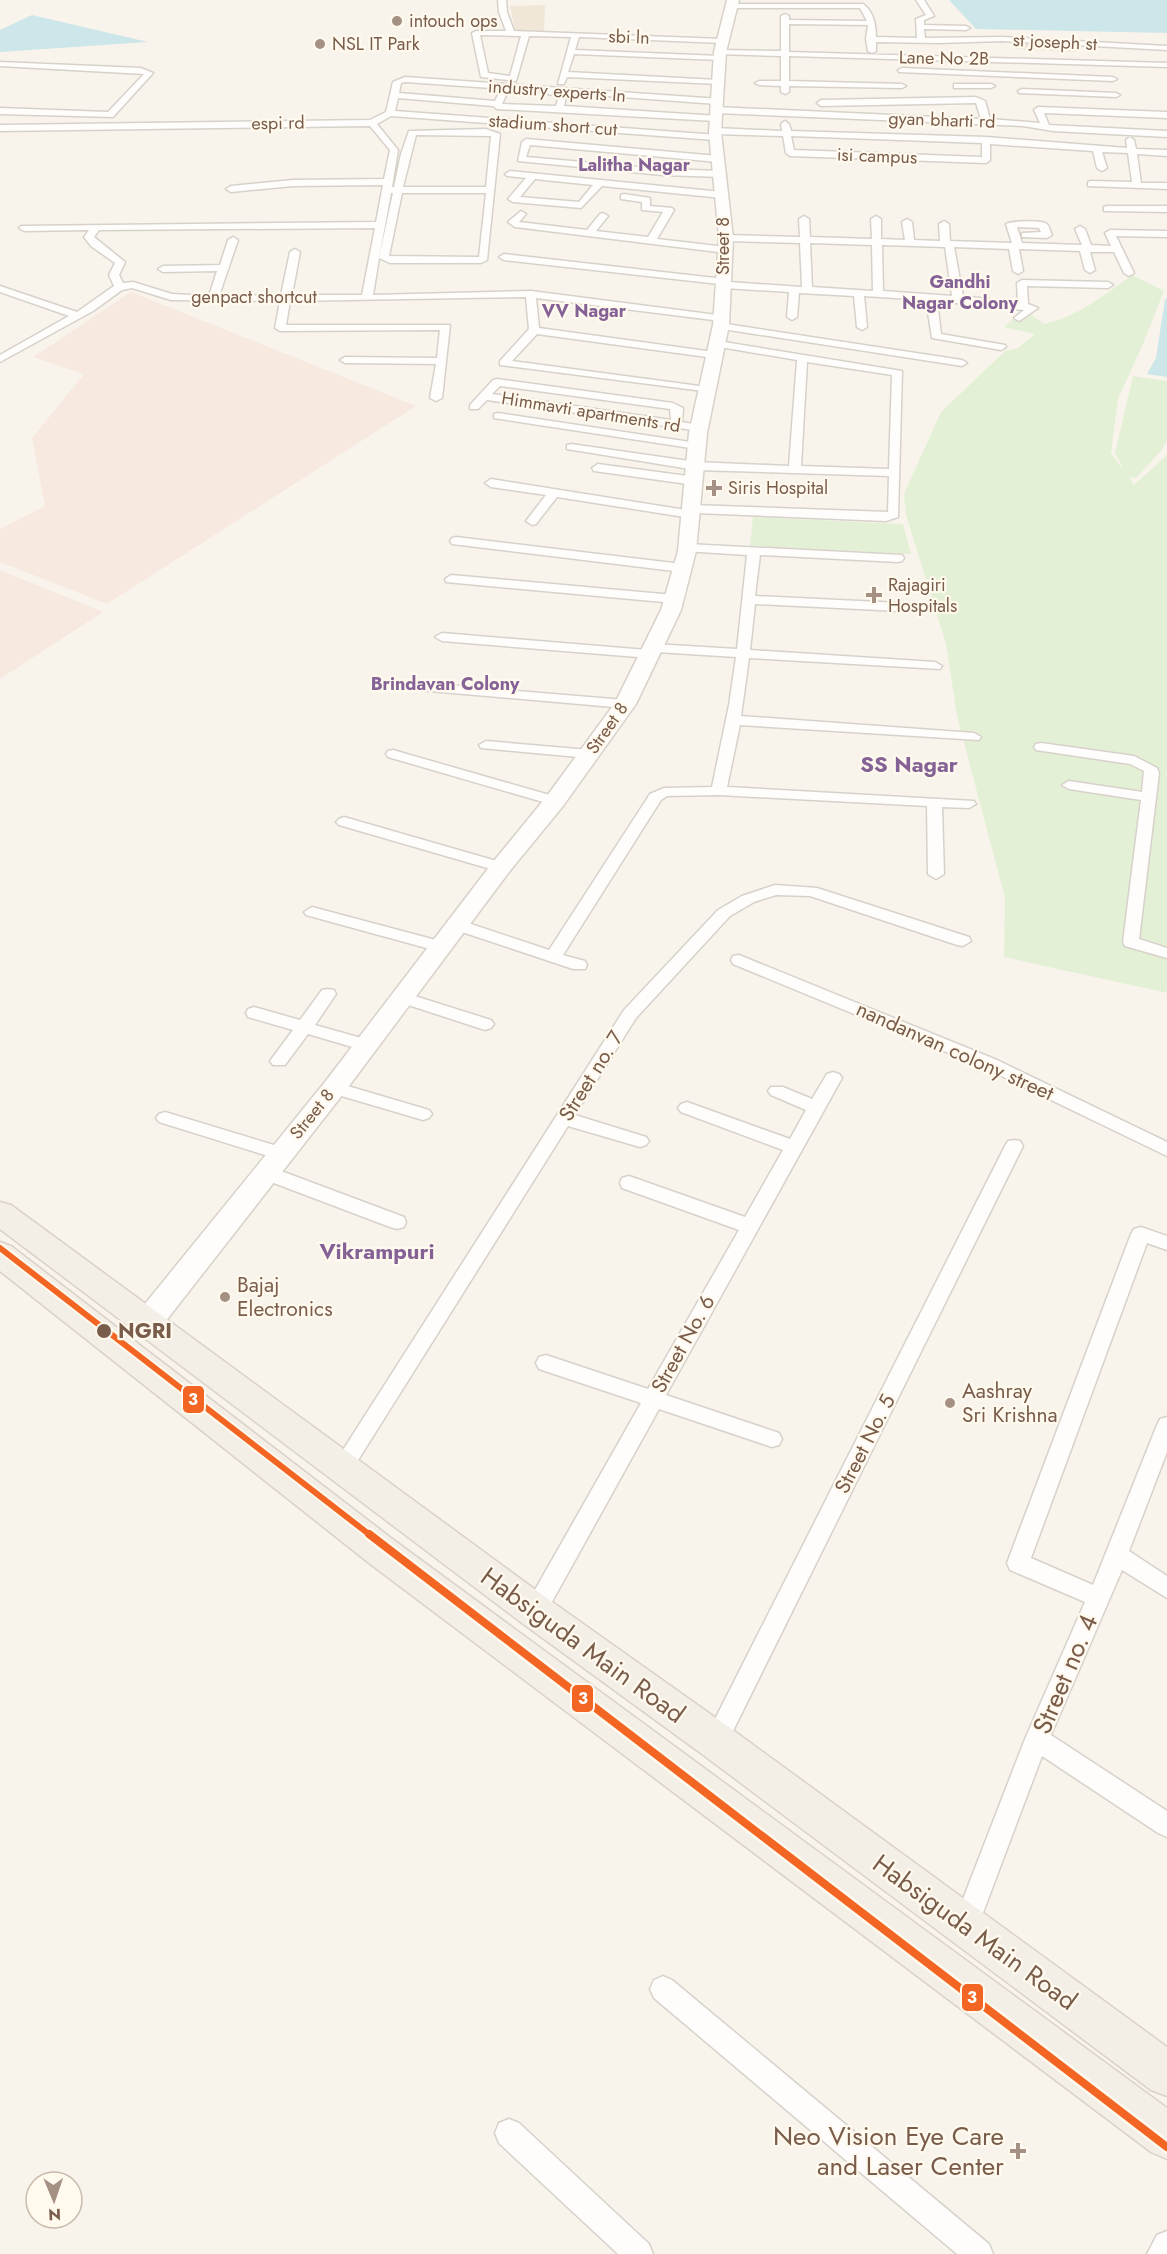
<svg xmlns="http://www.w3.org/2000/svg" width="1167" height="2254" font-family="Jost,sans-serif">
<rect width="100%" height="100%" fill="#f8f4ec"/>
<path fill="#f1e7d9" d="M545,5L544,33L515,31L510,6Z
M1015,41L1075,44L1076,52L1015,49Z"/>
<path fill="#f8e9e0" d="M131,292L416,406L107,604L0,562V529L45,506L32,438L84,374L33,357Z
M0,570L76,601L103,612L0,679Z"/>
<path fill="#e4f0d6" d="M1132,275L1164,291L1143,344L1118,399L1111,453L1124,471L1115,453L1133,376L1167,381V440L1161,451L1137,477L1129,478L1134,485L1167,455V993L1004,957L1005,898L957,716L946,644L906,515L904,494L941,412L1005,351L1018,348L1035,334L1004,327L1024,310L1044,324C1077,317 1105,295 1132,275Z
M753,517L903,524L911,554L750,546Z"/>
<path fill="#cde6e9" d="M949,0H1167V33L976,29Z
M32,15L148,42L0,52V30Z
M1167,298V377L1147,374L1156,358L1165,299Z"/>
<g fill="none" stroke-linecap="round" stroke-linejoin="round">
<g stroke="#d7d1ca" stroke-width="3">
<path id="street" d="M498,0H506L507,12L514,31L722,39L726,41L722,43L579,37L575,50L720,56L724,58L720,60L574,54L568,72L718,80L722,82L718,84L567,77L564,84H558L571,37L529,36L516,81L481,77L472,33L476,31H506L499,12ZM480,35L521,36L510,76L488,73Z
M916,0H924L934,16L924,20V25L966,26L970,28L966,30L924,29L925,38L1002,37L1167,46V50L1002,41L939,43L876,42V51L872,53L868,51L866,39L868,25L789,24V52L1167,63V67L789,56V81L902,84L906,86L902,88L789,86V92L785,94L781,92V86L759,85L755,83L759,81H781V56L720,54L716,52L720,50L781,51V16L785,14L789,16V20L867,21L860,8H731L727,6L728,4H863C873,11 876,24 876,37L917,38L916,19L926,15Z
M0,62L141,68L153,73L113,117L0,114V108L108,112L144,74L0,66Z
M902,68L1113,77L1117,79L1113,81L899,72L898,70Z
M405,77L720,99L721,101L717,104L567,93L564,106L718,116L719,118L715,121L497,109L493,106L398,98L395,111L718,135L719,137L715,140L391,116L377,124L398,150L392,187H394L401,154L409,131L486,129L500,134L487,260L481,263H390L379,258L373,295L531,291L725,316L726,318L721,321L536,298L539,328L714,352L719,355L714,358L537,334L512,361L707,387L711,388V392L500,365V361L529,329L526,297L290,301L286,325H450L442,398L436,401L430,398L436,364L345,363L340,360L345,357L437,358L440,330L280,331L275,328L280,301L171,300L132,288L122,290L93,311L0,362V355L69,316L0,292V286L77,312L114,286L109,275L115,263L91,246L84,237L89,230L24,231L19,228L21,226L376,222L383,185L293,186L231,192L226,189L231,186L293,180L384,179L390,150L370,126L0,131V125L370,120L386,112L393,82ZM406,82L505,89H501L495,101L399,93L401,83ZM521,90L547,92L548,94L559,96L556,106L502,104L507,93H521ZM416,135L491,136L486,187H403ZM391,193H393L379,258ZM402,193H486L479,257L389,256ZM375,228L362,295H292L300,252L295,249L290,252L281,295L219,296L238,240L233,237L228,240L220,265L163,266L158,269L163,272L217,271L209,296L172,294L133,282L123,283L119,275L125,262L94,237L99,230Z
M957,84H991L995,86L991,88H954V84Z
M1022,89L1116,93L1120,95L1116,97L1019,93L1018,91Z
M976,97L985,101L990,119L1040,123L1034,110L1038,107L1167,112V118L1044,113L1049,125L1167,131V137L1053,131L1023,126L716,113L712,110L716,107L981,119L976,103L821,106L817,103L821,100Z
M785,121L789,124L791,131L986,137L1127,148L1126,140L1130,137L1134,140L1136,149L1167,150V156L1137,154L1141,183H1167V189L1088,186V182L1091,181L1132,182L1128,153L1102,152L1107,168L1102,171L1097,168L1093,151L990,144V160L986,163L790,156L786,153L783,136L715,134L711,131L715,128L782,131L781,124ZM791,136L982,143V157L794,150Z
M526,139L718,156L722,159L718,162L530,145L526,157L662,169L721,171L726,174L721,177L662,175L518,161L522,142Z
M510,171L722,192L727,195L722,198L602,186L581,208L513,202L508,199L526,178L507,176L505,174ZM535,179L593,185L579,202L520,197Z
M624,194L650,198V206L672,208L674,210L657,239L726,247L731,250L726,253L515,227L508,222L521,211L526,214L519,222L587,230L600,214L603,213L608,216L596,231L648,237L663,212L642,210V202L621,199V195Z
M1107,206H1167V212L1104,211V207Z
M804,216L809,219L810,237L872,239L871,219L876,216L881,219V239L905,240L902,222L907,219L912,222L914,240L940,241L939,224L944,221L949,224L950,241L1012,243L1006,224C1011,221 1038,220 1045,223C1049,224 1050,231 1052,235L1047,238L1022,237V233L1041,232L1039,228L1017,227L1022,243L1082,245L1075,229L1080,226L1085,229L1091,245L1111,246L1105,233L1110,230L1167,231V237L1116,236L1134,273L1129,276L1124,273L1114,252H1090L1095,270L1090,273L1085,270L1080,251L1019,249L1023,271L1018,274L1013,271L1009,249L954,247L963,296L1018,303L1017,283L1022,280L1108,282L1113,285L1108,288L1027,286L1028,304L1038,308L1019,321L1014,318L1024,310L937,301L941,334L1005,345L1006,347L1001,350L932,338L926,300L864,296L867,327L862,330L857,327L854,296L799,293L797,317L792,320L787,317L789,292L724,288L719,284L504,260L499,257L504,254L724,279L729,282L802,287L800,243L726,241L721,238L726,235L800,237L799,219ZM810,243L872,245L873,291L812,287ZM882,245L945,247L952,296L883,291Z
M720,323L962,360L967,363L962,366L716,328V324Z
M718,341L902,371L898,517L886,521L696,513L695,517L691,518L557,497L536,524L532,525L526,521L546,495L491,487L485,483L491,479L686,510L692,505L888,512L889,476L696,470L567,449V445L571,444L696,462L789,466L797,360L714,346V342ZM807,362L892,375L889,469L801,466Z
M497,379L673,403L683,408L682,422L703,426L705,428L699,431L487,400L478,409H470V405L493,380ZM500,386L670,409L671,420L492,394Z
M498,413L697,443L703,446L697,449L494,418V414Z
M598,464L695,477L701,481L695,485L594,471L592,468Z
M456,537L682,564L688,568L682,572L452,544L450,541L452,538Z
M687,544L902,555L904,558L902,561L898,562L760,555L755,596L920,604L927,608L920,612L755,604L750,650L935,662L942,666L940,669L749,658L741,716L974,733L981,737L979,740L740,725L727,787L974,801L976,804L969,808L942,807L944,874L936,879L928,874L927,806L719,795L667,796L661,800L563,955L585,961L587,965L585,969H573L453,929L451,925L453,921L459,920L549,950L650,794L664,788L712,787L729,705L736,657L656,652L655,657L650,658L442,641L435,637L442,633L647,650L648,645L653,644L737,649L747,555L683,551L681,548L683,545Z
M451,575L674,595L681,599L674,603L446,582L445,579Z
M411,682L625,700L632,704L625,708L406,689L404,686L406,683Z
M486,741L589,750L596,754L589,758L481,748L479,745Z
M1041,743L1134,756L1157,768L1159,773L1139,939L1167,948V958L1125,946L1123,942L1141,800L1069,789L1062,785L1069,781L1142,792L1144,771L1130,764L1036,750L1034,747L1036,744Z
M393,750L560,798L562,801L560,804H550L388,757L386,754L388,751Z
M344,817L507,864L509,867L501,872L339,825L336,822L339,819Z
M775,885L817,888L969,937L971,941L963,946L957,945L810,896L776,895L754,902L730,916L636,1018L575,1115L646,1137L649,1141L646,1145L640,1147L568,1126L350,1473L343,1476L336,1473L332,1467L336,1461L624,1010L718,910L742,896Z
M312,907L447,943L449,947L441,952L306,915L304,912Z
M739,955L997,1060L1167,1142V1156L985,1068L733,964L731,960L733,956Z
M328,989L334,990L336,994L315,1025L372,1041L375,1045L372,1049L366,1051L308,1034L285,1065H273L270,1061L293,1030L248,1017L246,1013L248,1009L254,1007L300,1020L322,990Z
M402,992L491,1020L494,1024L491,1028L485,1030L396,1001L394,997L396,993Z
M833,1072L839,1074L842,1078L666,1395L779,1433L782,1439L779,1445L772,1447L659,1409L543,1618L535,1621L527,1618L524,1611L527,1604L641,1403L539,1369L536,1363L539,1357L546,1355L648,1389L739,1230L622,1188L620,1183L622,1178L629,1176L745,1217L783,1150L681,1112L678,1108L681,1104L687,1102L790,1139L806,1110L771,1095L768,1091L771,1087H783L812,1099L827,1074Z
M334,1082L429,1110L432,1114L429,1118L423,1120L328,1092L325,1088L328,1084Z
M165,1112L287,1149L290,1154L287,1159L281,1160L159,1122L156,1118L159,1114Z
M1014,1140L1020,1141L1023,1146L724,1749L716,1752L708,1749L704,1741L708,1733L1005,1146L1008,1141Z
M265,1165L404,1217L406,1222L404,1227L397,1229L390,1227L258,1177L256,1172L258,1167Z
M1141,1227L1167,1236V1250L1147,1243L1031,1558L1093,1585L1157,1425L1160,1419L1167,1417V1452L1129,1551L1167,1576V1598L1122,1570L1051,1735L1167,1811V1837L1158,1833L1042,1756L975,1934L966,1938L957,1934L953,1925L1025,1739L1085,1602L1010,1570L1007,1563L1131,1234L1134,1229Z
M663,1976L672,1980L989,2244L993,2254H957L654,1998L650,1989L654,1980Z
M509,2119L519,2123L649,2244L653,2254H618L499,2143L495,2133L499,2123Z
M1167,2231V2254H1147L1157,2235Z"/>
</g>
<g stroke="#d8d1c8" stroke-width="3">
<path id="secondary" d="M727,0H739L726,52L721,132L733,238L729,325L707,433L696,551L681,610L636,704L563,806L509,872L343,1094L158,1331L147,1334L136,1331L132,1323L136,1315L325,1082L493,862L547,796L615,703L661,610L678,551L689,433L713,325L719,238L709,132L714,52Z"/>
</g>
<g stroke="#dad1c9" stroke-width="3">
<path id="primary" d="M0,1202L11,1205L548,1599L730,1728L1167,2047V2096L1151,2090L702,1754L522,1623L0,1229Z
M0,1242L11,1246L395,1541L1167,2108V2159L1151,2152L369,1563L0,1271Z"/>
</g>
<use href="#street" fill="#fefdfc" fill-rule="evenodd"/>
<use href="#secondary" fill="#fefdfc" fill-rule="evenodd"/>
<use href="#primary" fill="#f3eee6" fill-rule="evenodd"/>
<g stroke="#fff9ee" stroke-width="10">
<path id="metro-1-far1" d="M0,1248L370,1535"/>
</g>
<g stroke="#fff9ee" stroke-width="13">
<path id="metro-1" d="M369,1534L1167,2147"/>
</g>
<use href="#metro-1-far1" stroke="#f26522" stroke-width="6"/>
<use href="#metro-1" stroke="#f26522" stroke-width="8"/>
</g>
<g fill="#a59183" stroke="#fff9ee" stroke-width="2">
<circle cx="397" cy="21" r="6"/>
<circle cx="320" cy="44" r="6"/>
<path d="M711 479h6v6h6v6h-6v6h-6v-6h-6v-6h6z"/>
<path d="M871 586h6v6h6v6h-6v6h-6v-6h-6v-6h6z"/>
<circle cx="225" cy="1297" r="6"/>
<circle cx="950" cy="1403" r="6"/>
<path d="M1015 2142h6v6h6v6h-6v6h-6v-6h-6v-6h6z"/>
</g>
<circle fill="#795c4a" stroke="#fff9ee" stroke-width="2" cx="104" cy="1331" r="8"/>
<g text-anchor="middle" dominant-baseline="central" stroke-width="4.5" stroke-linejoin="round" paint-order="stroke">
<g font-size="18" fill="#795c4a" stroke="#fff9ee" text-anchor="start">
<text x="409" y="21">intouch ops</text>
<text x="332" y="44">NSL IT Park</text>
<text x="728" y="488">Siris Hospital</text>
<text x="888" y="585">Rajagiri<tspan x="888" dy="21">Hospitals</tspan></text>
</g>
<g font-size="18" fill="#795c4a" stroke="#fff9ee">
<text transform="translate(629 37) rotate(2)">sbi ln</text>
<text transform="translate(1055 42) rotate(3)">st joseph st</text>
<text transform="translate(944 58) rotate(1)">Lane No 2B</text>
<text transform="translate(557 91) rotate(4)">industry experts ln</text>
<text transform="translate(942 120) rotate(2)">gyan bharti rd</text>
<text transform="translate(278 123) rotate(-1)">espi rd</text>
<text transform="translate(553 125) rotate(4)">stadium short cut</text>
<text transform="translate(877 156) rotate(2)">isi campus</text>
<text transform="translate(723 246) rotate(-90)">Street 8</text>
<text x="254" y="297">genpact shortcut</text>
<text transform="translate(591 412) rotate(9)">Himmavti apartments rd</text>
<text transform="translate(607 728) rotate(-55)">Street 8</text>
<text transform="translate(312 1114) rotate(-51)">Street 8</text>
</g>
<g font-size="18" font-weight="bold" fill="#856295" stroke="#fff9ee">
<text x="634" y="165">Lalitha Nagar</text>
<text x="960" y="282">Gandhi<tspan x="960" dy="21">Nagar Colony</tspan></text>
<text x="584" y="311">VV Nagar</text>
<text x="445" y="684">Brindavan Colony</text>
</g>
<g font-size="21" fill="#795c4a" stroke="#fff9ee">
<text transform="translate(955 1051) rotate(24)">nandanvan colony street</text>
<text transform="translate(591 1076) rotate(-58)">Street no. 7</text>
<text transform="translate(683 1344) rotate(-61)">Street No. 6</text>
<text transform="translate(865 1444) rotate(-63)">Street No. 5</text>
</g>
<g font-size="21" fill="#795c4a" stroke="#fff9ee" text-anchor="start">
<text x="237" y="1285">Bajaj<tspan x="237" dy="24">Electronics</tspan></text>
<text x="962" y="1391">Aashray<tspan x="962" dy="24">Sri Krishna</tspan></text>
</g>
<g font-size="21" font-weight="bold" fill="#795c4a" stroke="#fff9ee" text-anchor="start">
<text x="118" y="1331">NGRI</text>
</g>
<g font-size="22" font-weight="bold" fill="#856295" stroke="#fff9ee">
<text x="909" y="764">SS Nagar</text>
<text x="377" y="1251">Vikrampuri</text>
</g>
<g font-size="26" fill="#795c4a" stroke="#fff9ee">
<text transform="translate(583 1645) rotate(36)">Habsiguda Main Road</text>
<text transform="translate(1065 1674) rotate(-67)">Street no. 4</text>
<text transform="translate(975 1932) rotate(36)">Habsiguda Main Road</text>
</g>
<g font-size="26" fill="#795c4a" stroke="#fff9ee" text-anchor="end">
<text x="1004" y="2136">Neo Vision Eye Care<tspan x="1004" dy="30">and Laser Center</tspan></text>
</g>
</g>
<g stroke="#fff9ee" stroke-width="2">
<rect x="182" y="1385" width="23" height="29" rx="6" fill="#f26522"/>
<rect x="571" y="1684" width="23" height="29" rx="6" fill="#f26522"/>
<rect x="961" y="1983" width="23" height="29" rx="6" fill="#f26522"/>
</g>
<g font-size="16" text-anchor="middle" font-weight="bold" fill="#fff">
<text x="193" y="1405">3</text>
<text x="583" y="1704">3</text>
<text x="972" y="2003">3</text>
</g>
<g transform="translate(54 2200) rotate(178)"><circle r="28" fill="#fff9ee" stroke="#c9baac" stroke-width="1.5"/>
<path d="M0-4.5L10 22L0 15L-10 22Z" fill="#a59183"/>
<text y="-9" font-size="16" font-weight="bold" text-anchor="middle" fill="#795c4a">N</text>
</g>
</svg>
